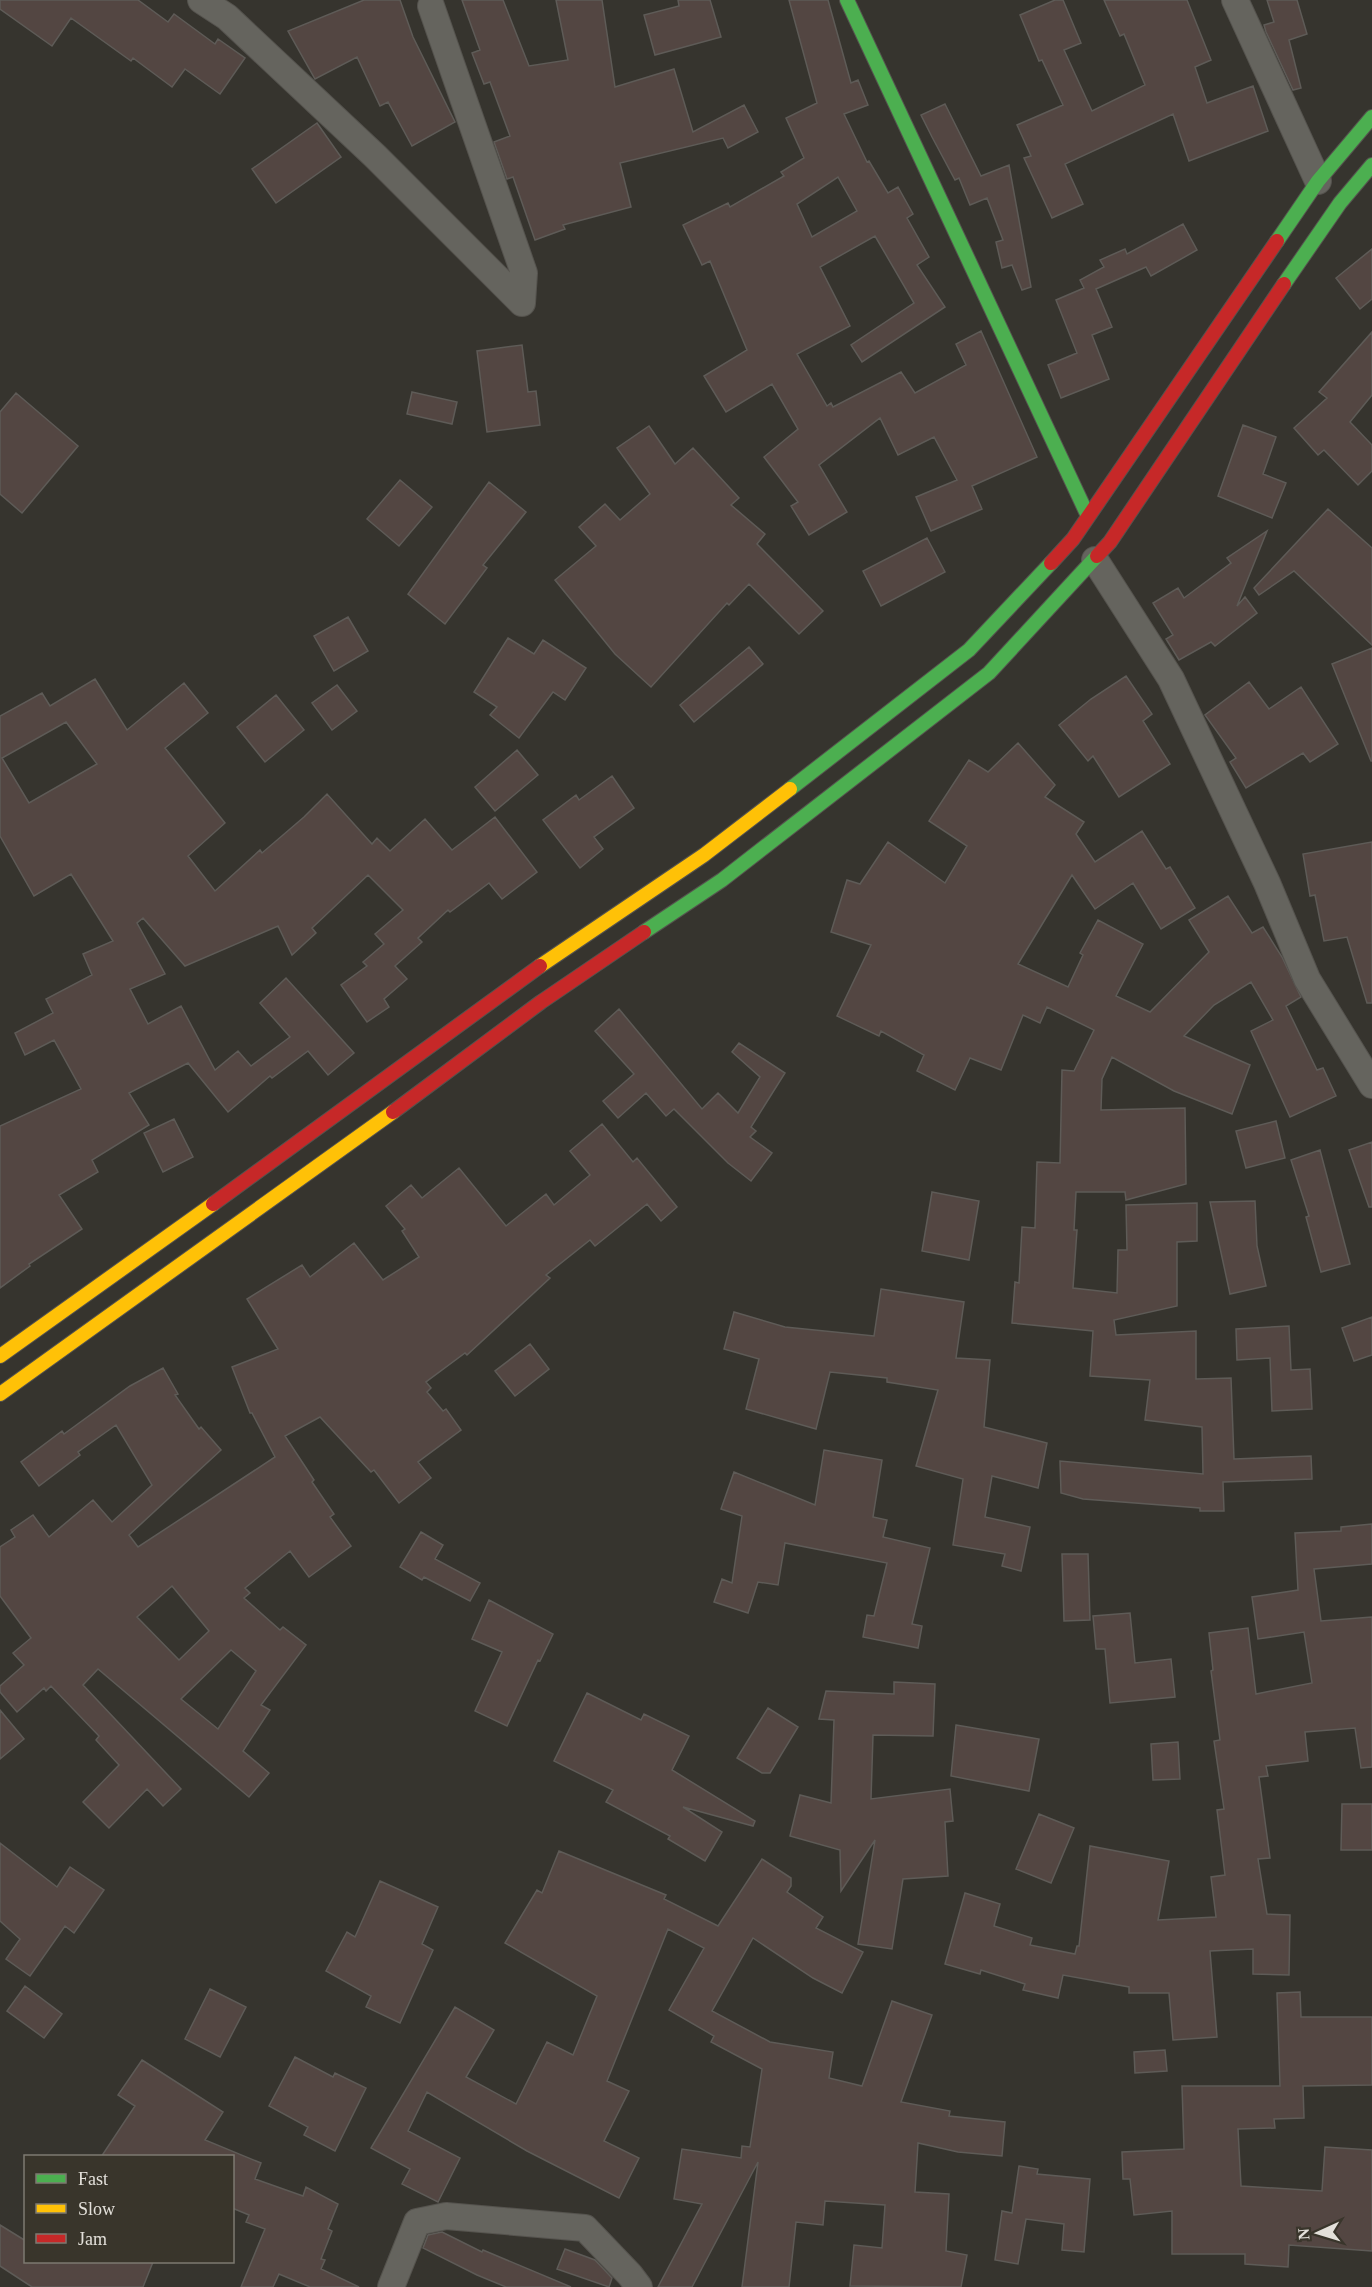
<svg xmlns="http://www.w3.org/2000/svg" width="1372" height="2287" font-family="'Times New Roman',serif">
<rect width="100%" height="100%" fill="#36342e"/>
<path fill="#534642" stroke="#5e5b57" stroke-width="1.5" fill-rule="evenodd" d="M0,0H138L168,22L174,14L215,44L218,39L245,58L220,94L185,69L172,87L133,58L131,61L71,18L52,46L0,9Z
M364,0H400L413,37L455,122L412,146L388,102L380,106L357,57L315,79L288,31Z
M462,0H503L529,66L568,60L556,0H602L615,87L674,69L693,132L744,105L758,132L728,148L723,138L620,163L631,207L563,225L565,229L535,240L513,177L507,179L494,142L510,136L490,82L484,84L472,53L480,50Z
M678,0H710L721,37L655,55L644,15L679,6Z
M789,0H828L851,83L858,80L868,105L844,114L867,162L869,161L888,193L898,187L913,214L907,218L929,257L917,265L945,307L862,362L851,345L914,303L875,236L820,267L850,326L797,354L827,406L831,403L833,407L901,372L915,393L966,365L956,344L981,331L1037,457L972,486L982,509L931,531L916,497L957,480L934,437L898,455L880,418L819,465L847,512L809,535L791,506L798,502L764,457L798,429L772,384L726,412L704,376L747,350L710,261L702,265L683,225L728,203L730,207L784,176L781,172L804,158L786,118L817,103ZM838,177L857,211L812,237L797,204Z
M1055,0H1063L1081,43L1064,50L1092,111L1145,85L1124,34L1120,36L1104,0H1187L1211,60L1195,67L1207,103L1253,86L1268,131L1189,161L1173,114L1065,164L1083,204L1052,218L1024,158L1031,156L1017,125L1063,105L1042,60L1039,61L1020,15Z
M1267,0H1297L1307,34L1289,40L1301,88L1293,90L1266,32L1264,25L1274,22Z
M945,104L981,176L1009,165L1031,287L1022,290L1012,265L1002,268L996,242L1003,240L987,198L970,205L959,178L955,180L932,137L921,115Z
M317,123L341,157L276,203L252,169Z
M1183,224L1197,250L1151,276L1146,267L1096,289L1112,327L1092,335L1109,379L1061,398L1048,365L1077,353L1056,300L1084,288L1080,280L1104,267L1100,260L1125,249L1127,254Z
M1372,249V299L1360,309L1336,278Z
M1372,332V395L1350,422L1372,445V471L1358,485L1324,450L1318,455L1294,428L1327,398L1319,392Z
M522,345L528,392L536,391L540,425L487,432L477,351Z
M412,392L457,402L452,424L407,414Z
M16,393L78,446L22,513L0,494V412Z
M1243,425L1276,437L1263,474L1286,483L1272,518L1218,496Z
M649,426L675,464L693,448L739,498L731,505L765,534L757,544L823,611L799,634L749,584L729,605L727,603L651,687L615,654L555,580L596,546L579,527L605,504L620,520L650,494L617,448Z
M400,480L432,507L399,546L367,519Z
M489,482L526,512L483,565L487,568L445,624L408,594Z
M1328,509L1372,548V645L1294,571L1259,595L1254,588Z
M1267,531L1237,606L1245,597L1257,613L1215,646L1211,642L1179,660L1166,639L1173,635L1153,603L1178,588L1184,598L1231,563L1227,558Z
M927,538L945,572L881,606L863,571Z
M348,617L368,651L334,671L314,636Z
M508,638L534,654L543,640L586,668L565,700L553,692L519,738L490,715L497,707L474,692Z
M749,647L763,664L694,722L680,705Z
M1372,648V761H1371L1332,664Z
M1126,676L1152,714L1143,721L1170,764L1119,797L1093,756L1088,761L1059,725L1091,699Z
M95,679L127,730L184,683L208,713L165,748L225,823L188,856L215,891L260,850L262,853L304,817L327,794L372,844L377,838L390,851L425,819L452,850L495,817L537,872L502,899L489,883L450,912L448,910L418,938L422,942L395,966L407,979L384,999L389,1007L367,1022L341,985L367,966L363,962L384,944L375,934L403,910L368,875L312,928L316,933L292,955L278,926L185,966L143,918L137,923L165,974L130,989L148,1024L181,1006L215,1070L238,1051L251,1066L290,1037L260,1003L286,978L354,1053L328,1075L308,1051L272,1078L270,1076L228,1112L188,1063L129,1093L149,1125L92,1160L98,1172L59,1195L82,1229L29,1264L30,1266L0,1288V1126L81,1089L54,1040L25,1055L15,1033L53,1013L46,999L92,975L83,954L113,941L71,874L34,896L0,836V716L42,693L50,706ZM66,722L97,764L29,803L2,758Z
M1249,682L1269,709L1301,687L1338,744L1310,762L1303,753L1246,788L1230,762L1236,758L1205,715Z
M337,685L357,711L332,730L312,703Z
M276,695L304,730L265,762L237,727Z
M1018,743L1055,785L1045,797L1084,822L1076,834L1095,862L1142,831L1166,869L1170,867L1195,908L1161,929L1133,883L1095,909L1072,875L1018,964L1068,987L1083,955L1080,953L1098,920L1143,944L1116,996L1150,1012L1209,952L1189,920L1228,896L1252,933L1263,927L1282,957L1301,997L1286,1006L1317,1070L1323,1068L1336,1096L1290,1117L1251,1031L1273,1020L1251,982L1214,1005L1184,1036L1250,1065L1232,1114L1174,1091L1112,1057L1102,1079L1101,1110L1185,1108L1186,1184L1126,1200L1125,1192H1076L1074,1230H1077L1073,1288L1117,1293L1118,1250H1127L1126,1205L1197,1203V1241L1177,1242V1306L1114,1320L1116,1335L1196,1331V1379L1231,1378L1234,1459L1311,1456L1312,1479L1223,1482L1224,1511H1200V1508L1083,1499L1061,1493L1060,1461L1203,1474L1202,1427L1145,1420L1150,1380L1090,1376L1093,1331L1012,1323L1015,1282L1019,1283L1022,1227L1035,1228L1037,1162L1060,1163L1062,1070L1074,1071L1094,1030L1047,1007L1040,1023L1023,1015L1001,1070L970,1058L955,1090L917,1071L924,1055L881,1031L879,1036L837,1016L871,945L831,932L847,880L860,884L888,842L945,883L967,846L929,821L969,760L988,772Z
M517,750L538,775L495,811L475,787Z
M612,776L634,808L594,837L603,849L580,868L543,820L576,795L579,800Z
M1372,842V1003H1367L1347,937L1324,941L1315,895L1310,896L1303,854Z
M619,1009L702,1109L718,1093L738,1113L760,1077L732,1052L739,1043L785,1073L751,1127L756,1131L750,1137L772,1153L751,1181L728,1163L674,1109L666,1116L646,1093L618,1118L603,1101L634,1074L595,1031Z
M174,1119L193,1157L163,1172L144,1133Z
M1276,1121L1285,1158L1246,1168L1236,1131Z
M602,1124L633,1162L637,1158L677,1207L661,1221L647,1204L595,1246L590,1240L546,1275L550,1278L467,1355L465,1353L426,1382L431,1388L427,1392L443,1411L446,1409L461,1430L418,1462L431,1478L399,1503L374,1470L371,1472L320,1417L285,1436L314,1480L312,1482L334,1514L330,1517L351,1546L309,1577L290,1551L245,1588L250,1593L244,1598L280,1630L283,1627L306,1645L261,1705L270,1710L243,1751L269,1773L249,1797L98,1669L83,1685L181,1789L163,1806L147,1789L109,1828L83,1802L119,1765L96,1740L99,1736L51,1686L46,1691L44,1688L17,1712L0,1692V1686L24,1665L13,1653L31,1638L0,1596V1547L15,1537L11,1530L33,1515L49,1537L93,1500L112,1522L152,1485L116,1425L78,1452L80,1455L39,1486L21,1462L62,1431L64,1434L130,1386L163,1368L178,1394L175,1395L199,1429L201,1427L221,1450L129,1535L138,1547L275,1457L252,1413H250L232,1367L278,1349L247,1299L302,1265L310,1277L354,1243L383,1280L419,1257L402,1231L405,1229L386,1206L411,1185L422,1198L459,1168L506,1226L546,1194L554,1205L590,1175L570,1151ZM172,1586L209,1631L179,1660L137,1617ZM231,1650L256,1671L218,1729L181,1699Z
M1372,1142V1207H1369L1349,1150Z
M1320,1150L1350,1264L1321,1272L1306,1217L1309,1216L1291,1160Z
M932,1192L979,1201L969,1260L922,1251Z
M1255,1201L1257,1246L1266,1286L1230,1294L1210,1202Z
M881,1289L964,1302L956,1358L990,1360L984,1427L1047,1443L1038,1488L992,1476L985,1517L1030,1527L1021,1571L1002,1566L1005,1554L953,1545L963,1479L916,1466L938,1390L887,1382V1378L830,1372L816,1429L746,1409L759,1359L724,1349L734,1312L785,1327L874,1336Z
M1372,1317V1355L1354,1361L1342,1328Z
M1289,1326L1291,1370L1310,1369L1312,1409L1272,1411L1270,1358L1237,1360L1236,1329Z
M530,1344L549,1369L515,1396L495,1371Z
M824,1450L882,1460L873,1517L887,1520L883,1537L930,1548L912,1624L922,1626L918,1648L863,1637L867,1615L874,1616L887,1563L785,1543L778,1585L758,1582L748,1613L714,1602L722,1579L732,1583L742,1516L721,1509L734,1472L815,1505Z
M1372,1524V1564L1314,1569L1321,1621L1372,1617V1767L1361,1768L1355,1728L1305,1732L1308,1761L1266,1766L1268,1776L1259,1777L1270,1858L1258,1859L1267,1914L1290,1915L1289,1975L1253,1974V1949L1210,1951L1217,2037L1173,2040L1169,1993H1129V1987L1063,1975L1058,1998L1023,1990L1025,1984L981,1970L980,1974L945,1964L965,1893L1000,1904L994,1926L1032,1938L1030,1945L1075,1954L1077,1946H1079L1090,1846L1169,1861L1158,1920L1216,1917L1211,1877L1225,1875L1217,1810L1224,1809L1214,1741L1220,1740L1211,1671L1213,1670L1209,1633L1248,1628L1256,1694L1312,1683L1304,1632L1258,1639L1252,1597L1298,1590L1295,1533L1341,1531V1527Z
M421,1532L443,1545L435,1559L480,1583L470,1601L424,1577L422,1580L400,1567Z
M1062,1554H1088L1090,1620L1064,1621Z
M489,1600L553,1634L540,1661L538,1660L507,1726L475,1711L502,1652L472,1639Z
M1130,1613L1135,1663L1171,1659L1175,1697L1110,1703L1105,1649H1096L1093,1616Z
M894,1682L935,1684L933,1736L873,1735L871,1799L950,1789L953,1821L945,1822L948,1876L903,1879L892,1949L858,1944L875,1840L841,1891L840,1850L790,1836L800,1795L831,1803L834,1720L819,1719L826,1691L894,1694Z
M587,1693L641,1720L644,1714L689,1736L672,1770L755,1821L753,1826L683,1807L722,1832L705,1861L668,1839L670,1836L606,1802L613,1790L554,1761Z
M768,1708L798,1727L770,1773H762L737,1758Z
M0,1710L24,1739L0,1759Z
M956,1725L1039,1739L1029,1791L951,1776Z
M1178,1742L1180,1779L1153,1780L1151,1744Z
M1342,1804H1372V1850H1341Z
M1039,1814L1074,1828L1051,1883L1016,1869Z
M0,1843L57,1887L70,1867L104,1890L74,1933L65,1926L30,1976L6,1959L20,1939L0,1921Z
M559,1851L666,1895L664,1899L718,1926L762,1859L791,1878V1886L787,1892L823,1917L816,1928L863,1952L842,1993L813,1978L753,1938L712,2011L770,2042L833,2052L829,2078L862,2086L892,2001L932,2015L901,2102L950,2111L949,2116L1005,2122L1002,2156L958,2152L918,2143L915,2192L949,2194L946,2251L967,2255L961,2287L850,2286L854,2245L882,2248L885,2205L825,2201L823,2225L796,2222L789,2287H742L758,2162L692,2287H658L702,2204L674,2199L682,2149L741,2158L742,2146L750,2147L762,2069L711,2042L714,2036L669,2010L704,1948L668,1929L607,2081L629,2091L604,2141L639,2158L619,2198L527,2151L427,2092L408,2131L460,2158L438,2202L402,2184L410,2169L371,2148L455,2007L494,2030L466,2077L516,2104L547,2042L573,2055L597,1996L505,1943L537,1890L542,1893Z
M380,1881L438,1907L422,1944L433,1950L400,2023L366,2007L371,1996L326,1971L347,1932L355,1937Z
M25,1986L62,2014L44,2038L7,2011Z
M210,1989L246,2007L220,2057L185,2039Z
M1300,1992L1301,2017H1372V2085L1303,2086L1304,2118L1274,2119L1275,2128L1238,2129L1241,2186L1322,2191L1325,2147L1372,2150V2251L1289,2245L1288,2267L1245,2264V2254H1172V2211L1134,2215L1130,2179H1123L1122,2152L1184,2149L1182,2086H1280L1277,1993Z
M1165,2050L1167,2071L1135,2073L1134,2052Z
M295,2057L333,2077L335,2073L366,2088L335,2151L304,2135L308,2127L269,2106Z
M142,2060L223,2112L205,2140L261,2163L255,2179L303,2196L306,2187L338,2204L328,2229L332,2231L321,2259L325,2260L321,2269L359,2287H310L279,2274L273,2287H241L265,2229L246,2222L249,2215L232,2208V2157H101L135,2106L118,2095Z
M1019,2166L1038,2169L1037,2174L1090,2179L1084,2252L1062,2250L1064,2224L1026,2219L1018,2264L995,2260L1002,2211L1012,2213Z
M0,2225L26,2241V2262H153L143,2287H32L0,2266Z
M442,2232L482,2252L483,2250L571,2287H506L477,2275L423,2248L428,2235Z
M565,2249L595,2260L612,2278L609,2287L557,2269Z"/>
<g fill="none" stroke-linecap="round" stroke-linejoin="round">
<g stroke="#55534e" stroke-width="28">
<path id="street" d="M201,0L227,17L375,156L522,303L524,273L431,6
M1235,0L1318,181
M1095,560L1171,679L1267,883L1307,979L1372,1085
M391,2287L417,2222L446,2216L585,2228L630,2275L639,2287"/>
</g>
<g stroke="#55534e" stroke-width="16">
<path id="fast" d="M847,0L1088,516
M1277,241L1318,181L1372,117
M1284,284L1340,203L1372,165
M790,789L969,650L1051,563
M644,932L722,880L989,673L1097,556"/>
</g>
<g stroke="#55534e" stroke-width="16">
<path id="slow" d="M540,966L704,855L790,789
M0,1356L213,1204
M0,1394L393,1112"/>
</g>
<g stroke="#55534e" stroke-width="16">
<path id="jam" d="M1097,556L1110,542L1284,284
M1051,563L1073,539L1277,241
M393,1112L541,1002L644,932
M213,1204L540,966"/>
</g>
<use href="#street" stroke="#65645e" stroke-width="26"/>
<use href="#fast" stroke="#4caf50" stroke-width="14"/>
<use href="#slow" stroke="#ffc107" stroke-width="14"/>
<use href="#jam" stroke="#c62828" stroke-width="14"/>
</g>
<rect x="24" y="2155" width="210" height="108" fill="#39352b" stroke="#7d7971" stroke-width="1.5"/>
<rect x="36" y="2174" width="30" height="9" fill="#4caf50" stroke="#7d7971" stroke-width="1.5"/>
<text x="78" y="2185" font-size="18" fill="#e3e0da">Fast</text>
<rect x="36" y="2204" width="30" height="9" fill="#ffc107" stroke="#7d7971" stroke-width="1.5"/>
<text x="78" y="2215" font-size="18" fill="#e3e0da">Slow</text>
<rect x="36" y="2234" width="30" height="9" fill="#c62828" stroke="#7d7971" stroke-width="1.5"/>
<text x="78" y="2245" font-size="18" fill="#e3e0da">Jam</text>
<g transform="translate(1318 2233) rotate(266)" stroke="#39352b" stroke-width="4.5" paint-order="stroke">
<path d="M0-4.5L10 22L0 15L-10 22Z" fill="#e3e0da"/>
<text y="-9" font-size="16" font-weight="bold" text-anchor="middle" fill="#e3e0da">N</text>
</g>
</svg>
